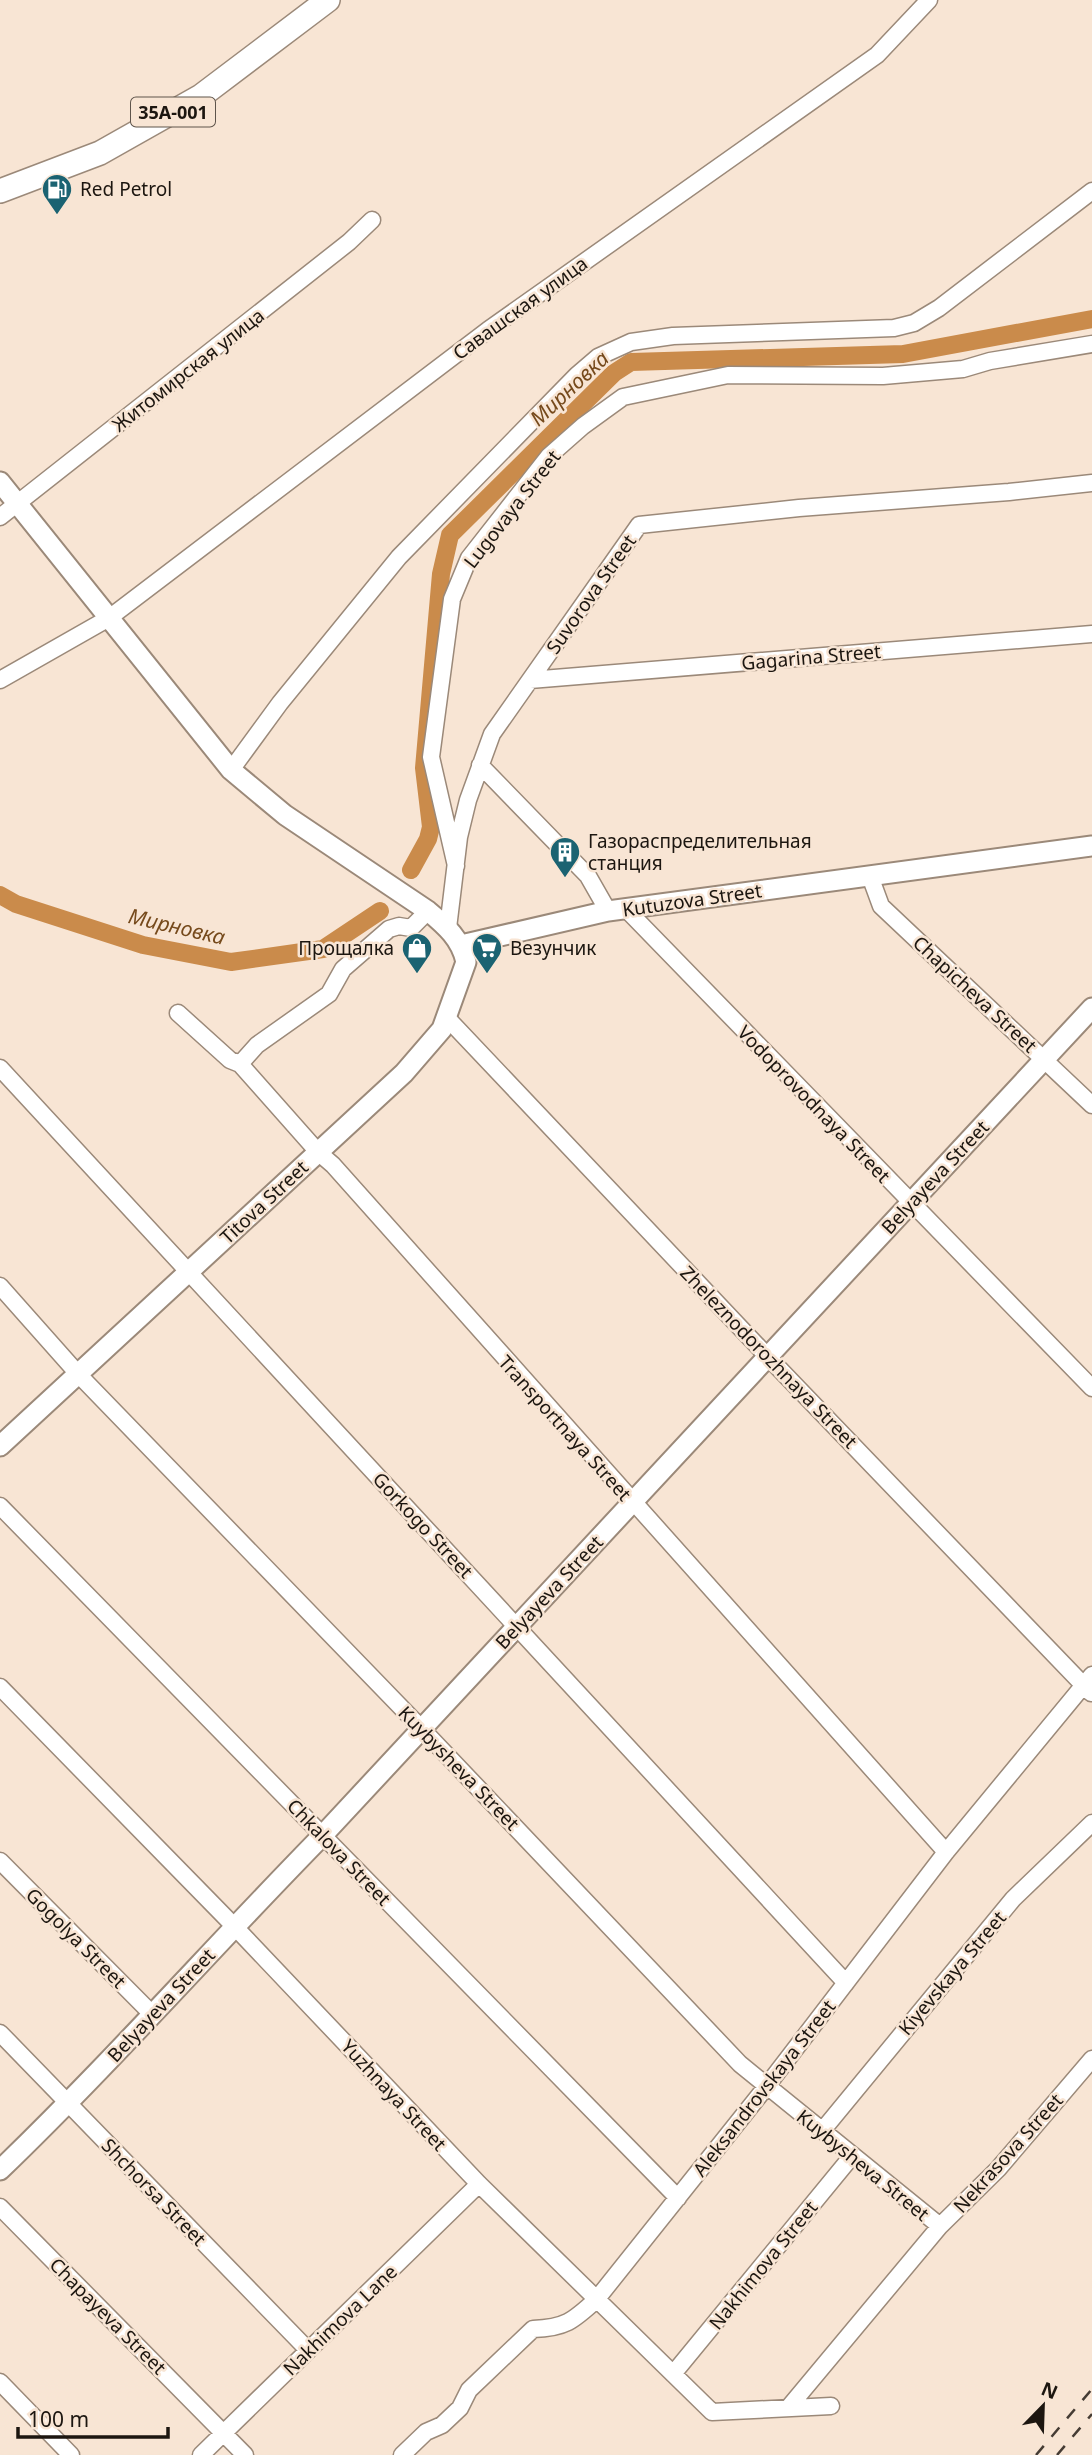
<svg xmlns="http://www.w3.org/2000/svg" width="1092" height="2455" font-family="'Noto Sans',sans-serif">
<rect width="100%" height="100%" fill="#f8e5d4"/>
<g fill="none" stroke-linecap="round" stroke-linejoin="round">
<path stroke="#ca8b4b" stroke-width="18" d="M411,870L428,839L431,827L424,768L441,574L450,535L614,373L631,362L903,354L1092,319
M0,895L16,904L143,945L231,962L323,949L380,911"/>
<g stroke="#9b8979" stroke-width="19">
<path id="minor" d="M0,517L349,242L372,220
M0,680L109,618L488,330L877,55L929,0
M530,680L1092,634
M480,765L588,876L608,911
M231,770L280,703L399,557L577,375L598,357L631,342L673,336L894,328L914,323L939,308L1092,191
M456,866L431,757L452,599L469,558L549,456L583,426L623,397L728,375L883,376L963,369L990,361L1092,344
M870,876L881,906L1092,1105
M626,909L1092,1388
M448,928L459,837L468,800L492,734L639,525L799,508L1009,492L1092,483
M178,1013L230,1060L240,1064L318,1152L333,1165L946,1852
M448,1019L768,1357L1091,1693
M240,1064L257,1045L329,994L343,969L389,929L399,926L411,928L428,911
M0,1068L846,1983
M0,1286L79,1375L422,1729L740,2064L940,2226
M0,1506L678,2198
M0,1687L234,1926L479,2184L712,2412L831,2406
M0,1861L153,2015
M0,2033L308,2350
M822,2131L1013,1899L1092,1823
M0,2207L245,2455
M673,2374L852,2156
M0,2382L71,2455
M789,2407L940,2226L998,2169L1092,2059
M201,2455L479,2184
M402,2455L426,2432L442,2425L460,2408L469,2390L533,2329C565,2328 573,2321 596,2300L766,2087L946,1852L1092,1675"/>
</g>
<g stroke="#9b8979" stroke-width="23">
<path id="major" d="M0,482L231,770L285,815L428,911C446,926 461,939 466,962L442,1029L404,1073L0,1446
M461,945L608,911L1092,846
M0,2170C112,2062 214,1946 323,1835L1092,1008"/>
</g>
<g stroke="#9b8979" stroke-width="26">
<path id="highway" d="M0,191L100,153L201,96L328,0"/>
</g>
<use href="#minor" stroke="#fff" stroke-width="16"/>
<use href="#major" stroke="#fff" stroke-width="19"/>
<use href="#highway" stroke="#fff" stroke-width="23"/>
<path stroke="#453c34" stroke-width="2.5" stroke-dasharray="12 12" stroke-linecap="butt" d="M1036,2455L1092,2389
M1057,2455L1092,2414"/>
</g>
<defs>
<g id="fuel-pin" transform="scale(1.575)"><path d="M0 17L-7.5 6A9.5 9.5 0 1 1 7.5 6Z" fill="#1b6372" stroke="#f8e5d4"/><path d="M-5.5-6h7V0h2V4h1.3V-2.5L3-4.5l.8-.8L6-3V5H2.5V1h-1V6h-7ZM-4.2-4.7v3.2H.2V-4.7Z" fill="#fff"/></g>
<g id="building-pin" transform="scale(1.575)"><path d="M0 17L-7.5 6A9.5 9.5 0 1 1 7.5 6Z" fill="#1b6372" stroke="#f8e5d4"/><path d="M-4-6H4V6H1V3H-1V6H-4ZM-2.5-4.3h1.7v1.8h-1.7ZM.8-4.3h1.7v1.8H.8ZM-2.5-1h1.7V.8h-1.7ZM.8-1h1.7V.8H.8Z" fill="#fff"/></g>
<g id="shop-pin" transform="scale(1.575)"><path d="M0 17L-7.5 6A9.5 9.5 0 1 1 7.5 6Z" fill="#1b6372" stroke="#f8e5d4"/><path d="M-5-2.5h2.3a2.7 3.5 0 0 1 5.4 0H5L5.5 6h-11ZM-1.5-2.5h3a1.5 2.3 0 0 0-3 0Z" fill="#fff"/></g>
<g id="supermarket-pin" transform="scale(1.575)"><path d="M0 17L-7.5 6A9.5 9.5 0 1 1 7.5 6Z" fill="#1b6372" stroke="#f8e5d4"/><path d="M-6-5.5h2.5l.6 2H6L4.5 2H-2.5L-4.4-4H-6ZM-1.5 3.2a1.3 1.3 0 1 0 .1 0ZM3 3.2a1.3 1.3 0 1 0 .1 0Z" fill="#fff"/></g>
</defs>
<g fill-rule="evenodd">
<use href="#fuel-pin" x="57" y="189"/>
<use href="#building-pin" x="565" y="852"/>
<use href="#shop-pin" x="417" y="948"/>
<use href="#supermarket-pin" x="487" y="948"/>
</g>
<g text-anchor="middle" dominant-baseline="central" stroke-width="5" stroke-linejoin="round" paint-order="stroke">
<rect fill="#f8e5d4" stroke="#5e544b" stroke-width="2" x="131" y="97.5" width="84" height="29" rx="5"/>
<g font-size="18" font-weight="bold" fill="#1c1610">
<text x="173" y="112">35А-001</text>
</g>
<g font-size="19" fill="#1c1610" stroke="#f8e5d4" text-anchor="start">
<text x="80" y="189">Red Petrol</text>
<text x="588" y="841">Газораспределительная<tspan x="588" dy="22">станция</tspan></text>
<text x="394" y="948" text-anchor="end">Прощалка</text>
<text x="510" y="948">Везунчик</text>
</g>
<g font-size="19" fill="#1c1610" stroke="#f8e5d4">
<text transform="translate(520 308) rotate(-36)">Савашская улица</text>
<text transform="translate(188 370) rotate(-38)">Житомирская улица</text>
<text transform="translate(512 509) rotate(-52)">Lugovaya Street</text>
<text transform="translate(591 594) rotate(-55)">Suvorova Street</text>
<text transform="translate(811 657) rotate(-5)">Gagarina Street</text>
<text transform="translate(692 900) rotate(-8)">Kutuzova Street</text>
<text transform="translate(975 994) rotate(43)">Chapicheva Street</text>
<text transform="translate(814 1104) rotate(46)">Vodoprovodnaya Street</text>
<text transform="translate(935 1177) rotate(-47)">Belyayeva Street</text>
<text transform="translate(264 1202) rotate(-43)">Titova Street</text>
<text transform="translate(769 1357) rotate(46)">Zheleznodorozhnaya Street</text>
<text transform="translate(565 1428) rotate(48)">Transportnaya Street</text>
<text transform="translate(423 1525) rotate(47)">Gorkogo Street</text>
<text transform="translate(549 1592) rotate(-47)">Belyayeva Street</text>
<text transform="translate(459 1768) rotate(46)">Kuybysheva Street</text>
<text transform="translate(339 1852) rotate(46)">Chkalova Street</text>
<text transform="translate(76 1938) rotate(45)">Gogolya Street</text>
<text transform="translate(952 1973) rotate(-50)">Kiyevskaya Street</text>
<text transform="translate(161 2005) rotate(-47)">Belyayeva Street</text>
<text transform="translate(764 2088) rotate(-52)">Aleksandrovskaya Street</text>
<text transform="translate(394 2095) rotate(47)">Yuzhnaya Street</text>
<text transform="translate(1008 2153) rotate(-48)">Nekrasova Street</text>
<text transform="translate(863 2165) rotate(39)">Kuybysheva Street</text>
<text transform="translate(154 2192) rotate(46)">Shchorsa Street</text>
<text transform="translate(763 2265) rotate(-51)">Nakhimova Street</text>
<text transform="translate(108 2316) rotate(45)">Chapayeva Street</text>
<text transform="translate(340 2320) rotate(-44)">Nakhimova Lane</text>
</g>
<g font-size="21" font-style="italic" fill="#764a1c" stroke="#f8e5d4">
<text transform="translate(569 388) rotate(-43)">Мирновка</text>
<text transform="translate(177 926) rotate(13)">Мирновка</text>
</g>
</g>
<g transform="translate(1043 2406) rotate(23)" stroke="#f8e5d4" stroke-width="5" paint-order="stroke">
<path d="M0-5L12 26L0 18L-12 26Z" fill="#1c1610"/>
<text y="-10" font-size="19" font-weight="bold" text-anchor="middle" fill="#1c1610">N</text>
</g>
<path d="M18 2427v10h150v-10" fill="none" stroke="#1c1610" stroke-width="3.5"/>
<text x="28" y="2427" font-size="21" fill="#1c1610" stroke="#f8e5d4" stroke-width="5" paint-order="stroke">100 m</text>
</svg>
